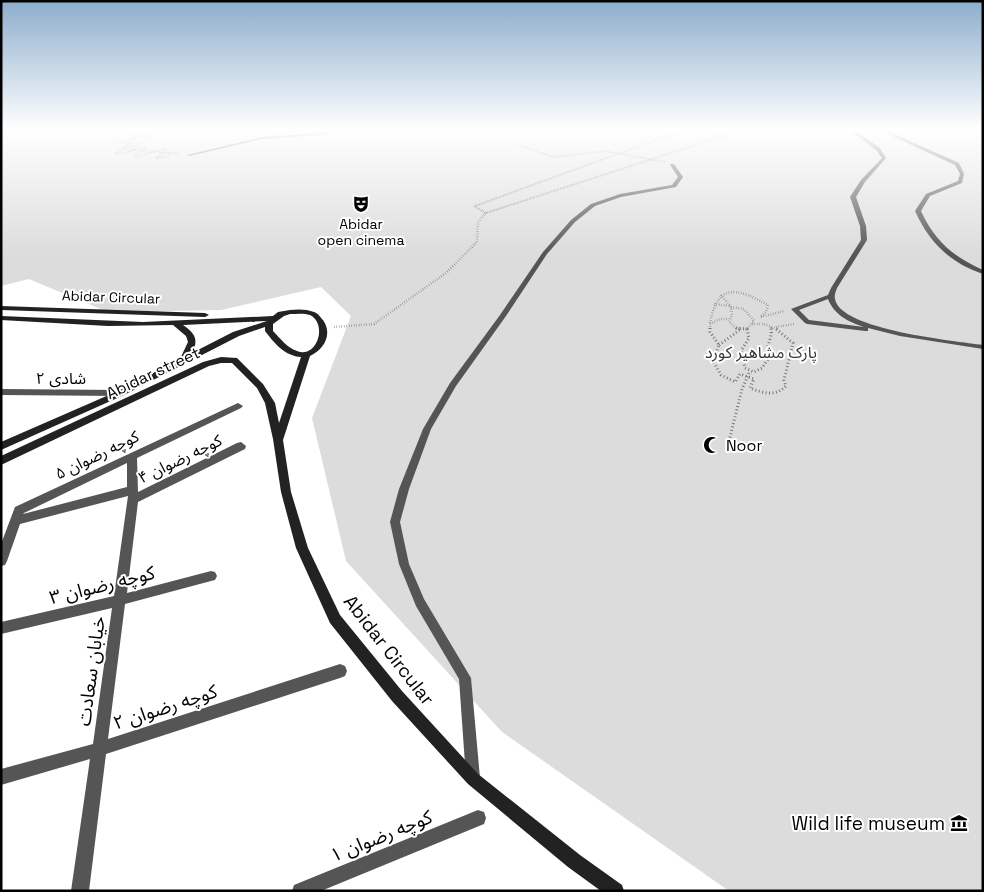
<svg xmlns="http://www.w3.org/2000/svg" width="984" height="892" font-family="'Space Grotesk','Noto Sans Arabic',sans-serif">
<rect width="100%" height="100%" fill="#fff"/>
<path fill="#dcdcdc" d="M1,129H983V891H729L502,732L346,561L312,418L351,316L321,287L221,310L108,312L29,279L1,286Z"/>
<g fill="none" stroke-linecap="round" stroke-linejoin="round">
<path stroke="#777" stroke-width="2" stroke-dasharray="0.5 1" stroke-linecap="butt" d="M143,129L123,149L115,153C127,156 135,146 147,148L135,155L136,157L163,149H167L156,158L165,157L171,153
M704,129L722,136
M519,145L553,157L605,151L665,162
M126,147L137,146L141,143H123L119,141L149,135L130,134L128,132L153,129
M123,149L181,154
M474,206L486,213L482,217
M475,206L686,129
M486,213L723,136"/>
<path stroke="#777" stroke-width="2.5" stroke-dasharray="0.5 2" stroke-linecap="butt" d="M721,295L731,307
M714,304L730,306
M761,317L784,311
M710,323C718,282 737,288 768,305L766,312L760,317
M752,324H764L777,329
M334,327L374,324L446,273L477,242L478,222L483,216
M771,327V329
M776,327L794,324
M710,329V324L720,319H729
M746,329L736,328L729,322L732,315L731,307L744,309L754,321L747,329"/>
<path stroke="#777" stroke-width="3" stroke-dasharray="1 2.5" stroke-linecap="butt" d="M710,328V332L719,345L713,361L721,375L735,382L740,374L754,379L750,388C763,393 775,397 786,386L784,380L793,343L775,328
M736,328L747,329
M747,329L749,338L741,351L745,368L754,372L762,368L768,359C765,345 773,338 771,328
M747,329L749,328
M719,345L741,329
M729,441L742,389L750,371"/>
<path fill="#555" fill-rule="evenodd" d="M340,129H352L320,135L262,139L189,156L187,155L262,137L320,133Z
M848,129H853L880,148L886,158L865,182L856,197L866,226L867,240L837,288C836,291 834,295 835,299C840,330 956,341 983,345V349L900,336L868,328V331H865L807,324L805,323L791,309L828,295L831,288L861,240L860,226L850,197L861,180L882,158L876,150ZM828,299C834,315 849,322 864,327L809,320L799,310Z
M877,129H883L959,163L964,174L962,183L930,196L921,211C935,241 952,256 983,270V274C950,263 929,242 915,211L926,194L958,181L960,174L955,165Z
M670,164H674L683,177L676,187L621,197L595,206L575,222L547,254L506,316L456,386L431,429L409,489L400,522L409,564L424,599L471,678L480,778L478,783L473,785L468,783L466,778L459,679L416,606L399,564L390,522L399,489L423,429L450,383L500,315L543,252L571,220L591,204L620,194L672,185L678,177L670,165Z"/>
<path fill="#555" fill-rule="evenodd" d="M1,389L121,390L126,393L121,396L1,395Z
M238,403L243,406L241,408L137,458L138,492L237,443L241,442L246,446L245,449L138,502L127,593L211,571L215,572L217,576L215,580L211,581L125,604L108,739L340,664L345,666L347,671L345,676L340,678L106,754L89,891H71L90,759L1,785V769L93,744L112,608L1,634V622L114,596L128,496L20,524L7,561L5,565L1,566V544L15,507ZM127,463V487L23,514L24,513Z
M478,810L484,812L486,818L484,824L321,891H292L294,885Z"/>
<path fill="#222" fill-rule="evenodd" d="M1,306L205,313L209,315L205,317L1,310Z
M290,310C298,309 307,309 314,312C319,314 320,317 323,320C333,334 324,350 310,356L283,440L291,492L308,548L340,615L402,691L478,774L580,855L622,885L624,891H601L568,867L468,784L392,701L330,623L296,548L281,492L273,439L265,403L257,388L232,363H221L209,366L1,465V456L203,362L221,357L237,358L263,384L275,403L279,423L301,357C285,356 275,344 265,331V327L239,336L124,395L1,450V442L118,391L180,359L188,342L186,336L173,325L108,326L1,320V316L143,322L273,316L278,312ZM290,314C296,314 304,313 310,315C328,324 317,359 297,351C287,348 280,338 273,331V324L284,316ZM267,321L233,332L192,353C199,340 195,333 183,325Z"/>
</g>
<linearGradient id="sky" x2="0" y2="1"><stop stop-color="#8cadcc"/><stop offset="0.51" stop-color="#fff"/><stop offset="1" stop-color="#fff" stop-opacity="0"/></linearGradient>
<rect width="984" height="254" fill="url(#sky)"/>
<defs>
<g id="theatre-bare" transform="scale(1.35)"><path d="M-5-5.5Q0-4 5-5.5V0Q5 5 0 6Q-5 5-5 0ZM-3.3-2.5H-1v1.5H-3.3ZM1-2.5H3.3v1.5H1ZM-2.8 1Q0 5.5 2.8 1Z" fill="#000" stroke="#fff" stroke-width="2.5" paint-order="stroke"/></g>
<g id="mosque-bare" transform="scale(1.35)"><path d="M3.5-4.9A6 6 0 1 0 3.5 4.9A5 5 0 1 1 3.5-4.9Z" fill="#000" stroke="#fff" stroke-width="2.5" paint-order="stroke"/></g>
<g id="museum-bare" transform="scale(1.35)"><path d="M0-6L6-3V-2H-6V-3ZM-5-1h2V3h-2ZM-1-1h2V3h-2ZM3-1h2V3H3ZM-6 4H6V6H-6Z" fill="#000" stroke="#fff" stroke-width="2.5" paint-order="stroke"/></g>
</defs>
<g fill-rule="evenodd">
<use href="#theatre-bare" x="361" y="204"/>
<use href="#mosque-bare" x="712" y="445"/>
<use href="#museum-bare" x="959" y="823"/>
</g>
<g text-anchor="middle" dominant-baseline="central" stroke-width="4" stroke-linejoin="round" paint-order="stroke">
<g font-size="14" fill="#000" stroke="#fff">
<text x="361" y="224">Abidar<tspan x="361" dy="16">open cinema</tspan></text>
</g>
<g font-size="14" fill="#000" stroke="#fff">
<text transform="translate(111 297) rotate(2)">Abidar Circular</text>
</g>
<g font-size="16" fill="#333" stroke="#fff">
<text x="761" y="352">پارک مشاهیر کورد</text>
</g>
<g font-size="16" fill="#000" stroke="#fff">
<text transform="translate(153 373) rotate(-25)">Abidar street</text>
<text x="61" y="378">شادی ۲</text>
<text transform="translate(97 455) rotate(-26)">کوچه رضوان ۵</text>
<text transform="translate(180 459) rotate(-26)">کوچه رضوان ۴</text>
</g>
<g font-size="16" fill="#000" stroke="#fff" text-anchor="start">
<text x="726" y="445">Noor</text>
</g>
<g font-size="19" fill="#000" stroke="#fff">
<text transform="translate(102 585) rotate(-14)">کوچه رضوان ۳</text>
<text transform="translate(389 650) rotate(52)">Abidar Circular</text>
<text transform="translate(91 671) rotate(-82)">خیابان سعادت</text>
<text transform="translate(165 707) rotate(-18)">کوچه رضوان ۲</text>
<text transform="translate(381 836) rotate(-22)">کوچه رضوان ۱</text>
</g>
<g font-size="19" fill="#000" stroke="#fff" text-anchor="end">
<text x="945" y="823">Wild life museum</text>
</g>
</g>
<rect width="984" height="892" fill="none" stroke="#000000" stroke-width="5"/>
</svg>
